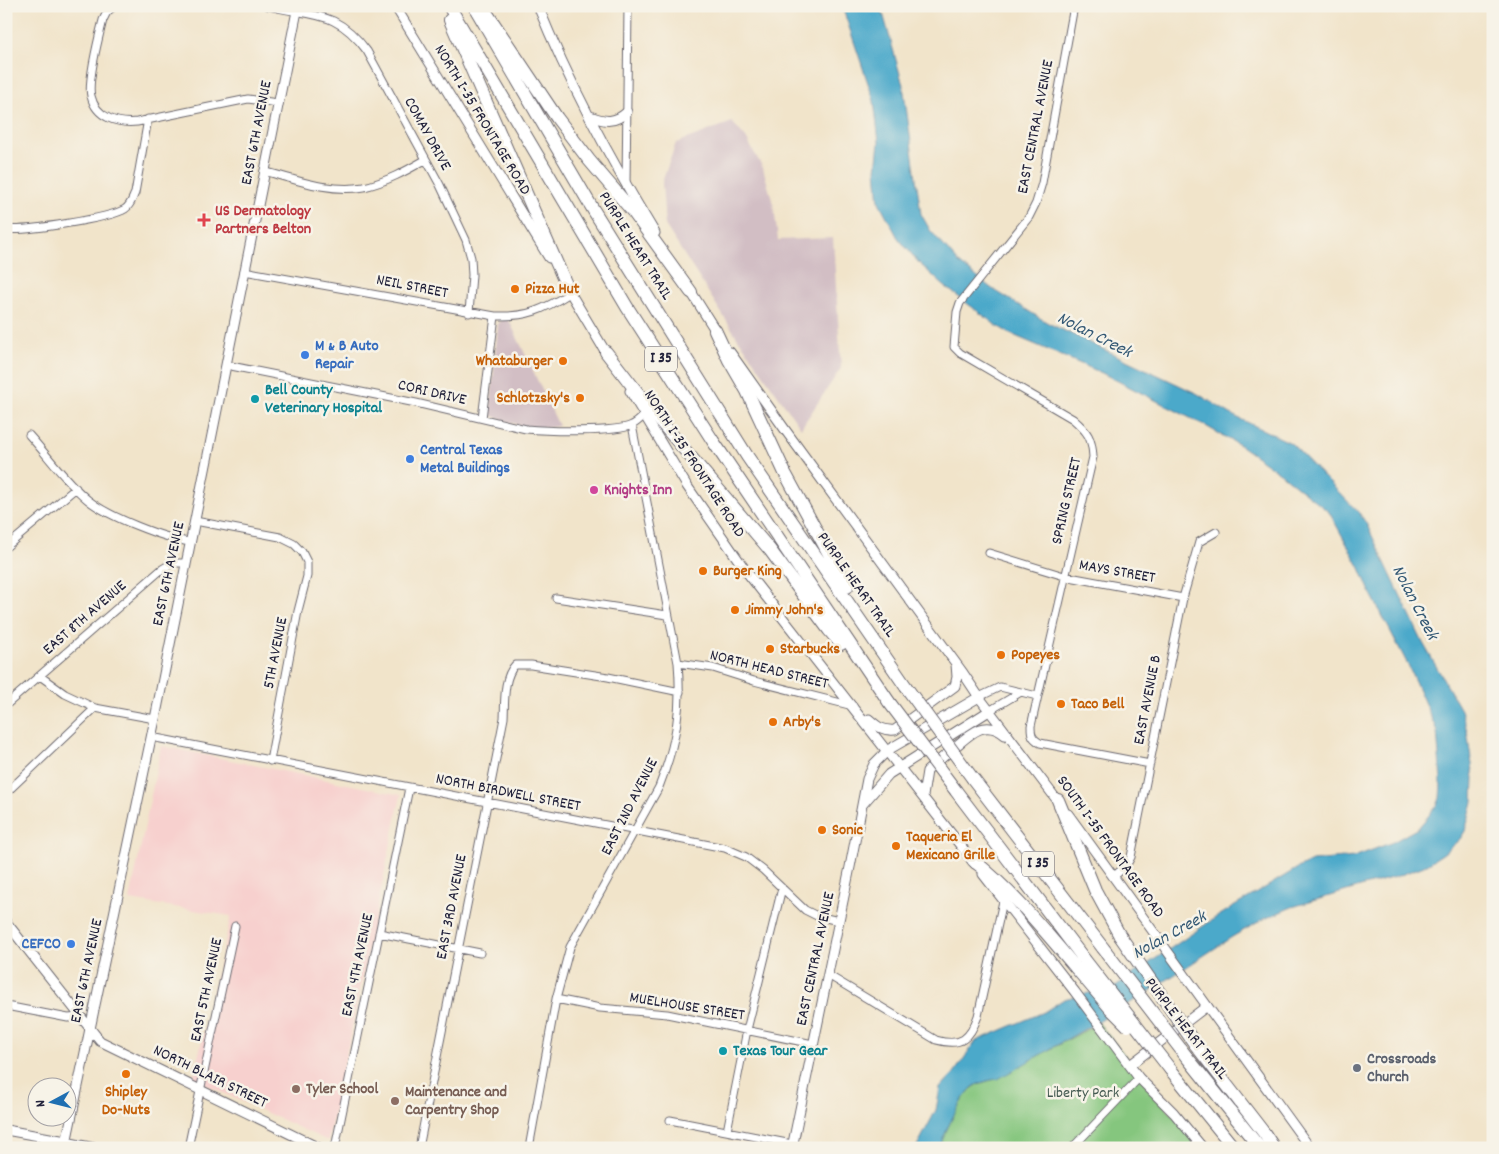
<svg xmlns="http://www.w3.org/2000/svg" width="1499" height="1154" font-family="Dekko,sans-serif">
<rect width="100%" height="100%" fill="#f7f3e8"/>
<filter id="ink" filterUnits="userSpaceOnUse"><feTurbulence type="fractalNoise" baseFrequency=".02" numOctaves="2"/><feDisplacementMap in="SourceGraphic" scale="10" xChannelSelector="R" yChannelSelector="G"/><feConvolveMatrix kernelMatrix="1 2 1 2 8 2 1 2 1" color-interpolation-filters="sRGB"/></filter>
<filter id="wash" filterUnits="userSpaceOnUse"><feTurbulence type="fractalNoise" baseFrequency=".0096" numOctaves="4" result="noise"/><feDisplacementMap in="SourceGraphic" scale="20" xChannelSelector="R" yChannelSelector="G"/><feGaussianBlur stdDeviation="1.12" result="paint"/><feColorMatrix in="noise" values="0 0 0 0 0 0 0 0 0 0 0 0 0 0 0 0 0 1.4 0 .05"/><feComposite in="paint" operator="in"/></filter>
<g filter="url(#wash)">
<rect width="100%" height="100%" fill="#f1e4ca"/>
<path fill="#f7d0ce" d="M161,746L401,795L328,1141L193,1079L231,916L130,900Z"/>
<path fill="#d2bec4" d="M732,122L746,138L763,168L774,207L778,240L833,238L841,368L801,428L737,337L665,225L662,182L676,143Z
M503,319L509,320L559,426L547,428L521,426L490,415L498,324Z"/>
<path fill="#85c67e" stroke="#54745c" d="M1099,1023L1199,1148H939C945,1133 961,1095 974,1087C984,1080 996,1081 1006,1073Z"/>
<path fill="#4ca9ca" stroke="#376682" d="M842,6H881L903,85L921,214L930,230L959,263L991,288L1048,323L1198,394L1234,416L1291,443L1360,514L1366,523L1423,643L1461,710L1467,731L1474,778L1473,802L1465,831L1460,839L1444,853L1424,866L1398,876L1292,907L1262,920L1232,937L1144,995L998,1079C990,1080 979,1082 972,1088C959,1100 946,1131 939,1148H916L936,1110L940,1088L954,1073L976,1041L1044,1012L1064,999L1114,987L1215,918L1296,869L1312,861L1354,857L1393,842L1418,828L1437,806L1440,798L1441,782L1437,731L1406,661L1370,592L1360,568L1329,512L1280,473L1241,446L1204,425L1102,373L1013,335L997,326L943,285L919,263L898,238L879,202L876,170L879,142L874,101Z"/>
</g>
<g filter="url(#ink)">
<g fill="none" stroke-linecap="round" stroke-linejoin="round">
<g stroke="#6a666d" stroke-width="9">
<path id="minor" d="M114,6L107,12L103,20C99,36 87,82 91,96C96,118 118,124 137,122L248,99L278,103
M268,6C313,17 336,9 367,51L440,185L466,240L471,258L472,275L469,313
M1074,6L1042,183L1036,203L1029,217L960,303L957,312L954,347L960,353L1073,419C1088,432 1092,438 1093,457L1031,726C1031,735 1032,738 1040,743L1150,764
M264,171C296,180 331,193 364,187C386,182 406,171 425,160
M626,185L628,6
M6,229C23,232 111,218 125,209C131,205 132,199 135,193L148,119
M244,271L495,316C528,317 543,310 570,293
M226,365L416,403L526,429C546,431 616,433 632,425C637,423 641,418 645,415
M482,418L495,316
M29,435C48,456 66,482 88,500C109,517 163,538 190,542
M195,521L280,537L294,544L302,552L307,562V576L298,611L270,761
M6,547L76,488
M989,553L1064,576L1183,598
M556,598L667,615
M678,663L713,668L754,681L853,706
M40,676L65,694L95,708L155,719
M979,697L1000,687L1037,696
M6,705L162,569L172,563H186
M989,711L1021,692
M151,737L725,848L746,857L763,870L805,910L817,916L839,921
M6,793L95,708
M1113,877L1126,866L1131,857L1183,598L1199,542L1216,532
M379,933L480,953
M828,975L936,1040C961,1047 970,1039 978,1016L1003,901
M556,999L600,1008L667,1014L813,1044
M6,1006L68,1018L81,1017
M670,1120L792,1144
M727,1131L747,1030L782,888
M66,1141L99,1148
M188,1148L235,926
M335,1148L409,788
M419,1148L504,718C505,701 503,678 515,665H531L608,677L680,692
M529,1148L556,999L570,947L659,787C676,744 682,709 678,663L632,425
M1072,1148L1139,1078"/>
</g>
<g stroke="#6a666d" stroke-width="11">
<path id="tertiary" d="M862,805L889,774L989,711
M6,922L100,1041L319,1148
M1130,1065L1207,1006
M6,1130L66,1141
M792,1148L850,867L867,779L874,764L888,750L979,697"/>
</g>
<g stroke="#6a666d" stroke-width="11">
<path id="secondary" d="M395,6L549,258
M538,6C570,85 611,161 655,233
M590,116C605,122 615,123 627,112
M565,284L608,356
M688,287L717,333
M730,352L786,431L963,673L979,697L1060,804
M630,391L687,486L746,571L975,864
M869,719C878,727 883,731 895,730L955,686L957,677L956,664
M923,796L927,771C936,763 945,755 954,748C970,734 985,718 1005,735
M1068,814L1310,1148
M983,874L1075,992L1139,1078L1174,1113L1203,1148
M65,1148L155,719L298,6"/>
</g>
<g stroke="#6a666d" stroke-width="14">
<path id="motorway" d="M449,6L627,307L713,441L889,702
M474,6L594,211L747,456L906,687
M482,6L557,118L589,160L634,213L691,292
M450,20L568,289
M715,330L729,360L747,391L785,473L847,587
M606,352L655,415L770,550L829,630L841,644
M973,779L1103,948
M956,791L1084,959
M1058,800L1095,890L1120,936
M973,860C1012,891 1044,930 1076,968
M1195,1044L1264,1133L1274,1148
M1186,1056L1260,1148
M1170,1069L1234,1148"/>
</g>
<use href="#minor" stroke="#fff" stroke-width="7"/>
<use href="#tertiary" stroke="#fff" stroke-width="9"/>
<use href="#secondary" stroke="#fff" stroke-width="9"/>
<use href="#motorway" stroke="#fff" stroke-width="12"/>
<g stroke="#6a666d" stroke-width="14" stroke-linecap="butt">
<path id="motorway-bridge" d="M906,687L973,779
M889,702L956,791
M1120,936L1195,1044
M1103,948L1186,1056
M1084,959L1170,1069
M1076,968L1111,1009L1128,1026"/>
</g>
<use href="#motorway-bridge" stroke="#fff" stroke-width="12"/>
</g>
</g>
<path fill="#e0444e" stroke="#f7f3e8" stroke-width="2" d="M201.5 212.5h5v5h5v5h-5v5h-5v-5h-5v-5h5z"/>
<g fill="#e8710a" stroke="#f7f3e8" stroke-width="2">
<circle cx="515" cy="289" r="5"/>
<circle cx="563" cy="361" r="5"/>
<circle cx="580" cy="398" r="5"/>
<circle cx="703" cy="571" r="5"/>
<circle cx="735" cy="610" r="5"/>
<circle cx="770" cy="649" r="5"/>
<circle cx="1001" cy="655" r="5"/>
<circle cx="1061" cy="704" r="5"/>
<circle cx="773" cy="722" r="5"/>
<circle cx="822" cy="830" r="5"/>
<circle cx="896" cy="846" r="5"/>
<circle cx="126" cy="1074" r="5"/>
</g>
<g fill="#3f7fe0" stroke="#f7f3e8" stroke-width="2">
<circle cx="305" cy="355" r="5"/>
<circle cx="410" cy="459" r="5"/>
<circle cx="71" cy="944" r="5"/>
</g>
<g fill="#0f9aa8" stroke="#f7f3e8" stroke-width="2">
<circle cx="255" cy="399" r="5"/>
<circle cx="723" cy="1051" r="5"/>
</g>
<circle fill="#d1479c" stroke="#f7f3e8" stroke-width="2" cx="594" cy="490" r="5"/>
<circle fill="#6b7280" stroke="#f7f3e8" stroke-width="2" cx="1357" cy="1068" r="5"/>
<g fill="#8d6e63" stroke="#f7f3e8" stroke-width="2">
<circle cx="296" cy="1089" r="5"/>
<circle cx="395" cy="1101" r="5"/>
</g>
<g text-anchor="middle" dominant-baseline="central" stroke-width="5" stroke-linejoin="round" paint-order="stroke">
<g fill="#f7f3e8" stroke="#62616f" stroke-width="1">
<rect x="645" y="346.5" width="32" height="25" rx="4"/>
<rect x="1022" y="851.5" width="32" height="25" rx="4"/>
</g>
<g font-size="15" font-weight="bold" fill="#22223b">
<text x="661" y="359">I 35</text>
<text x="1038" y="864">I 35</text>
</g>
<g font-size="16" fill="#22223b" stroke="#f7f3e8">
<text transform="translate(482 120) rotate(59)">NORTH I-35 FRONTAGE ROAD</text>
<text transform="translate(1036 127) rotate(-79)">EAST CENTRAL AVENUE</text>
<text transform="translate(257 133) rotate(-79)">EAST 6TH AVENUE</text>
<text transform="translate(427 134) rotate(61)">COMAY DRIVE</text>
<text transform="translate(635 246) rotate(58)">PURPLE HEART TRAIL</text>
<text transform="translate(412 287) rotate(11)">NEIL STREET</text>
<text transform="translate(432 393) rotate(13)">CORI DRIVE</text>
<text transform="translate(694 464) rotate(57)">NORTH I-35 FRONTAGE ROAD</text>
<text transform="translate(1067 501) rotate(-77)">SPRING STREET</text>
<text transform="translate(1117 572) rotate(10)">MAYS STREET</text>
<text transform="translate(169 574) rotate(-78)">EAST 6TH AVENUE</text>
<text transform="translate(856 585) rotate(55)">PURPLE HEART TRAIL</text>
<text transform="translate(85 618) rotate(-41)">EAST 8TH AVENUE</text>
<text transform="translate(276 653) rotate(-79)">5TH AVENUE</text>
<text transform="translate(769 670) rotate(14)">NORTH HEAD STREET</text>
<text transform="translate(1148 700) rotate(-79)">EAST AVENUE B</text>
<text transform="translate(508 793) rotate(11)">NORTH BIRDWELL STREET</text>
<text transform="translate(630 807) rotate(-63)">EAST 2ND AVENUE</text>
<text transform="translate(1110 847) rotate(54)">SOUTH I-35 FRONTAGE ROAD</text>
<text transform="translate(452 907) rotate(-79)">EAST 3RD AVENUE</text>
<text transform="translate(816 959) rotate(-78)">EAST CENTRAL AVENUE</text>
<text transform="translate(358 965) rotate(-78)">EAST 4TH AVENUE</text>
<text transform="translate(87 971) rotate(-78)">EAST 6TH AVENUE</text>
<text transform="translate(207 990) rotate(-78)">EAST 5TH AVENUE</text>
<text transform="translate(687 1007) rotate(9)">MUELHOUSE STREET</text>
<text transform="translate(1186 1029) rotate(52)">PURPLE HEART TRAIL</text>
<text transform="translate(210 1077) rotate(26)">NORTH BLAIR STREET</text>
</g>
<g font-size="16" font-weight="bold" fill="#be3a42" stroke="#f7f3e8" text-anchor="start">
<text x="215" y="211">US Dermatology<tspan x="215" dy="18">Partners Belton</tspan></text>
</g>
<g font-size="16" font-weight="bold" fill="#c56008" stroke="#f7f3e8" text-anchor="start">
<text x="525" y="289">Pizza Hut</text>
<text x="553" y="361" text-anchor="end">Whataburger</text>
<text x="570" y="398" text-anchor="end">Schlotzsky's</text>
<text x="713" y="571">Burger King</text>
<text x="745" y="610">Jimmy John's</text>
<text x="780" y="649">Starbucks</text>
<text x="1011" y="655">Popeyes</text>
<text x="1071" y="704">Taco Bell</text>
<text x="783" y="722">Arby's</text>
<text x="832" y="830">Sonic</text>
<text x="906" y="837">Taqueria El<tspan x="906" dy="18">Mexicano Grille</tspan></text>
<text x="126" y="1092" text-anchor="middle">Shipley<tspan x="126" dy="18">Do-Nuts</tspan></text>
</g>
<g font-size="16" font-weight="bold" fill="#366cbe" stroke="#f7f3e8" text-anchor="start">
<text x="315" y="346">M &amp; B Auto<tspan x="315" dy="18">Repair</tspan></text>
<text x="420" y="450">Central Texas<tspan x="420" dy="18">Metal Buildings</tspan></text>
<text x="61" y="944" text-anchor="end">CEFCO</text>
</g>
<g font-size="16" font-weight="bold" fill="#0d838f" stroke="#f7f3e8" text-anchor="start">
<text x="265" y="390">Bell County<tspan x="265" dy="18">Veterinary Hospital</tspan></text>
<text x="733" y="1051">Texas Tour Gear</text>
</g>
<g font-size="16" font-weight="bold" fill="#b23c85" stroke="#f7f3e8" text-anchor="start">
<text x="604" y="490">Knights Inn</text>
</g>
<g font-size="16" font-weight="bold" fill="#5b616d" stroke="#f7f3e8" text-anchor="start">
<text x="1367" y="1059">Crossroads<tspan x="1367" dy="18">Church</tspan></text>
</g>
<g font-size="16" font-weight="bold" fill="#785e54" stroke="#f7f3e8" text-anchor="start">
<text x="306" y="1089">Tyler School</text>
<text x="405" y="1092">Maintenance and<tspan x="405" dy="18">Carpentry Shop</tspan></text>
</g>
<g font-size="16" fill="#455b52" stroke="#f7f3e8">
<text x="1083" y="1093">Liberty Park</text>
</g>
<g font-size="18" font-style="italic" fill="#335874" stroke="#f7f3e8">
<text transform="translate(1094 336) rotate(27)">Nolan Creek</text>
<text transform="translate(1414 603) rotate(63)">Nolan Creek</text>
<text transform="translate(1170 936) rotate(-29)">Nolan Creek</text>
</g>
</g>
<rect width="1499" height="1154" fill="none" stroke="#f7f3e8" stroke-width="25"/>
<g transform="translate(52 1102) rotate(263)"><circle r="24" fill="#f7f3e8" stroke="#a29fa3"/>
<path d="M0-4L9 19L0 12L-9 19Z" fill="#1f6fb2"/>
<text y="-8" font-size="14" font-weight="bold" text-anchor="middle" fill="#22223b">N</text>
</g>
</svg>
